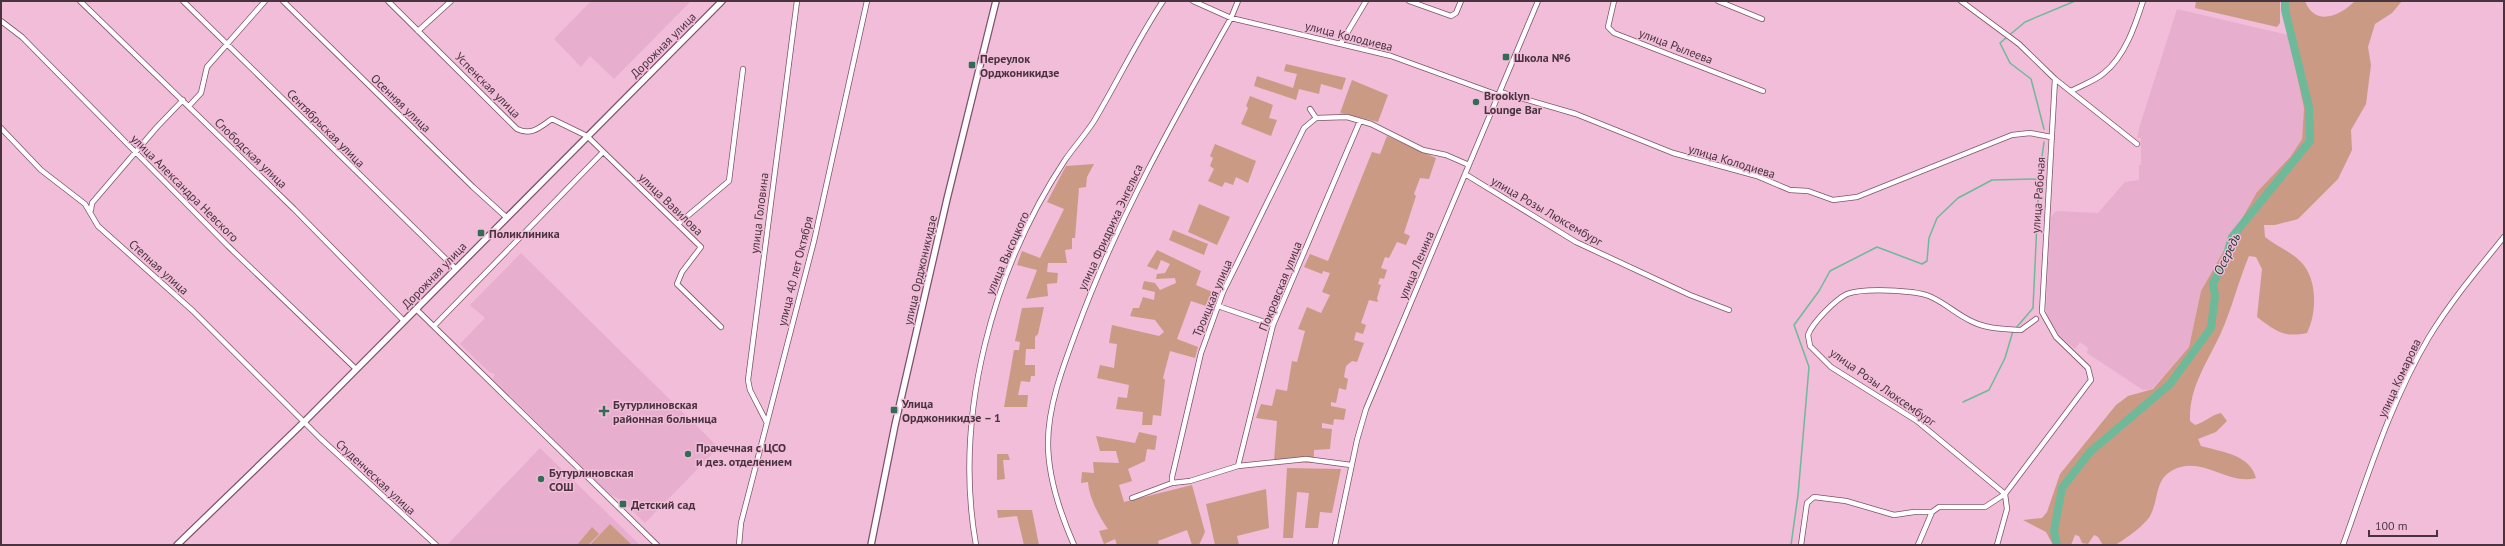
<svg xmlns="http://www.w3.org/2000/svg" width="2505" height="546" font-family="'PT Sans',sans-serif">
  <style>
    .built { fill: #e8aece }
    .green { fill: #cb9a84 }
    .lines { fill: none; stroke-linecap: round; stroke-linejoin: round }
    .stream { stroke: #6eb999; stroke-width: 1.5 }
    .river { stroke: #6eb999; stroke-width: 8 }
    .minor-casing { stroke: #7e526b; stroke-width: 6 }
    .major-casing { stroke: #7e526b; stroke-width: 8 }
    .minor { stroke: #fff; stroke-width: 4.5 }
    .major { stroke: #fff; stroke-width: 5.5 }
    .poi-dot { fill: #336c55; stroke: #f1bdd9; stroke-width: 1.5 }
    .labels { text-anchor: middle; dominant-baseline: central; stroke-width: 3; stroke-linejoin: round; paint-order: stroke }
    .street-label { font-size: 12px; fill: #48333e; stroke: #f1bdd9 }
    .poi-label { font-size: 12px; font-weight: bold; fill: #48333e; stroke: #f1bdd9; text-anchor: start }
    .water-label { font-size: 13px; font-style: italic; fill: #183b2d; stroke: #f1bdd9 }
  </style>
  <rect width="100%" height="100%" fill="#f1bdd9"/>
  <path class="built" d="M591,1H691L614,79L590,56L581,67L554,39Z
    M2177,9L2288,35L2304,108L2302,139L2291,156L2257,192L2201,291L2189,347L2152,389L2143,390L2087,353L2088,348L2080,342L2075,349L2060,336L2049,320L2046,310L2050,218L2056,211L2098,213L2125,182L2139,180V165H2141V138H2137L2140,125Z
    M521,253L715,444L716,450L645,523L623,501L611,495L583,469L493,379L495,374L489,372L460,344L485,318L470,305Z
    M540,448L640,545H447Z"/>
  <path class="green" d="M2196,1H2280V23L2277,27L2195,8Z
    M2288,1H2305C2315,27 2340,16 2355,1H2402L2392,13L2375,24L2368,47L2371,65L2366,104L2351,130L2352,150L2338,179L2298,219L2275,225H2264L2265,237C2276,246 2290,251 2300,261C2318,278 2317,313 2307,333C2283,338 2276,331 2257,317L2262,269L2256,257L2249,256C2238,282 2232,309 2220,335C2207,363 2189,387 2190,421L2195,425C2205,422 2211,415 2221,413L2227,421L2216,432L2198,439L2201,446C2221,452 2250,454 2256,478C2228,486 2202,455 2173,470C2155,479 2159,498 2151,514C2147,524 2124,540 2115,545C2112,546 2106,545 2103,545L2098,537L2094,535L2088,544L2082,543L2079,536L2075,535L2071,545H2053L2046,532L2023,520L2042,518L2047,512L2060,474L2116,405L2128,396L2153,389L2189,347L2201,291L2257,192L2291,156L2302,139L2304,108L2288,35Z
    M1286,64L1346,78L1342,90L1321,84L1319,94L1299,89L1296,100L1254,86L1257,76L1293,88L1297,74L1284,71Z
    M1352,80L1388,95L1378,122L1340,113Z
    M1250,96L1273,105L1269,118L1277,120L1271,136L1241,124L1248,108L1246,106Z
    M1387,136L1436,158L1429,179L1420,178L1414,194L1416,196L1404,233L1410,236L1406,245L1397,242L1389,258L1385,257L1381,268L1387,270L1384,279L1380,278L1378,284L1381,285L1377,298L1378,302L1369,300L1361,323L1366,325L1363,334L1356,332L1354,340L1364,343L1357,362L1352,361L1346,366L1344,377L1348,379L1346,390L1339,388L1336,403L1331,402V406L1346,409L1344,420L1334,419L1333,425L1322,423V428L1332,429L1330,449L1314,450V463L1274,461L1277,421L1256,418L1261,404L1272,406L1276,389L1287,391L1292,361L1297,362L1305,331L1298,329L1307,307L1321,313L1330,295L1322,292L1330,273L1323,271L1322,274L1304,267L1310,254L1328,261L1372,152L1380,154Z
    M1215,144L1256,161L1248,183L1236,177L1233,185L1225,182L1222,187L1208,181L1214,169L1210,166L1213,158L1210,156Z
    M1094,164L1087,177L1086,187L1079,188L1075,238H1072V249L1065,250L1067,263H1048L1047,272L1058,273L1057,283L1047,284L1048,296L1026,299L1037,270L1017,265L1022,251L1040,258L1064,209L1047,202L1066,166Z
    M1199,204L1230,217L1217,245L1188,232Z
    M1173,230L1208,244L1204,255L1169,240Z
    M1157,250L1201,271L1196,285L1217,294L1212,308L1191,301L1177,339L1198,347L1195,358L1170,351L1163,378L1165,380L1161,416L1153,415L1152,425H1142L1143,412L1116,409L1118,397L1127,398L1129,385L1097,378L1100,365L1114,368L1117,344L1109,343L1112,325L1159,336L1164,332L1155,320L1130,316L1133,308H1139L1143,297L1154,300L1155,292L1142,289L1144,281L1155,283L1160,290L1176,283L1175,278L1156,279L1157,274L1165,273L1170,264L1161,260L1157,270L1147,266Z
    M1044,307L1038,334L1035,337V349H1026L1025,365H1035V376H1031L1030,382L1021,381L1018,395H1028L1027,407H1004L1014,350H1019L1020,342L1015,341L1022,308Z
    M1139,432L1157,436L1155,450L1147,449L1145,461L1128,469L1132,481L1119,485L1124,502L1192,485L1205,532L1199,545H1192L1187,530L1158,541L1159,545H1117L1115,539L1104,544L1099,531L1108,529C1099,517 1089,497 1088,482L1081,483L1082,472L1094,473L1093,462L1119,463L1116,451H1100L1096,436L1135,443Z
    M997,454H1008L1010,460H1003L1005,479L997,480Z
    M1287,468L1341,469L1332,513L1320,512L1318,528H1305L1309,493L1297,492L1293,538H1283Z
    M1266,489L1269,528L1237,536L1239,545H1215L1206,504Z
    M997,510H1032L1039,545H1024L1017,516L998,518Z
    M610,524L631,544L590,545Z
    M592,527L599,534L588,545H577Z"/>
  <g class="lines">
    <path class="stream" d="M2044,129L2031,79L2010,63L2000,43L2025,22L2075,1
      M2016,328L2033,308L2039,179L2044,142
      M1963,402L1989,390L2005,358L2013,331
      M1791,545L1798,495L1809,367L1794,325L1819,291L1830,271L1877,247L1922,264L1927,261L1929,238L1937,218L1958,198L1992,180L2039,179"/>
    <path class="river" d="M2057,545L2054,531L2062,488L2090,452L2170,384L2211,328L2215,296L2213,283L2225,261L2232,237L2310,141L2309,107L2285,10V1"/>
    <g class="minor-casing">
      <path id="minor" d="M80,1L294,209L404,321
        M183,1L456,269
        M283,1L473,187L506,217
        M388,1L517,129C532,136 540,127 552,119L587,136L701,247L682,272L677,284L721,327
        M1193,1L1231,18L1391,56L1498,95
        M1409,1L1451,16L1456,13L1461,1
        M1614,1L1608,27L1614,33L1763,91
        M1718,1L1762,19
        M1,21L22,37L228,246L356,369
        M418,31L451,1
        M1341,43L1366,1
        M2055,79L2137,144
        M2071,91C2082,85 2095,81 2104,73C2125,56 2135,26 2143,1
        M1500,92L1576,114L1673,153L1757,176L1790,190L1808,191L1833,200L1857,197L2012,135L2030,133L2051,137
        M189,106L201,93L207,67L265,1
        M1310,109L1316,118
        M1,128L41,170L85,204L98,226L193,311L320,438L436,545
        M1465,174L1576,242L1690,295L1729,310
        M91,210L92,203L157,127L183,100
        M678,224L729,181L743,69
        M1218,306L1273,325
        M416,309L657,545
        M434,326L603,152
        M767,423L750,390L748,380L797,1
        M1351,465L1306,459L1238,466L1190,481L1172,483V477L1201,353L1223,292L1304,128L1316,118L1347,117L1371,124L1423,150L1446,155L1469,165
        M1238,466L1273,325L1360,121
        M2005,494L1917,421L1831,367L1810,346L1808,335C1812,323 1836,299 1847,294C1863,288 1913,290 1929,296C1944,302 1956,314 1971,321C1986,329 2005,329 2021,330L2036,319
        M1132,498L1172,483
        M739,545L741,523L814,241L867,1
        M976,545C953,415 993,269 1065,160C1074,147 1085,135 1094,121C1118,81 1137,40 1163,1
        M1074,545C1060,513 1048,478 1048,443C1048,405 1064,364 1077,329C1117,220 1174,119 1231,18L1238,1
        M1335,545L1357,440L1366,409L1538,1
        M1801,545L1807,503L1814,497L1846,501L1894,515L1914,512H1932
        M1918,545L1932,512L1939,507H1985L2005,494L2091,380L2088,368L2056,337L2042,312L2055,79L2019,44L1961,1
        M1997,545L2007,509L2005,494
        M2343,545C2368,475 2391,401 2429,337C2451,301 2478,269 2504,237"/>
    </g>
    <g class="major-casing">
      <path id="major" d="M177,545L305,421L722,1
        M871,545L895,425L947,199L996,1"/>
    </g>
    <use href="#minor" class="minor"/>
    <use href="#major" class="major"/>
  </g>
  <g class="poi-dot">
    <rect x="1502" y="53" width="8" height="8" rx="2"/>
    <rect x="968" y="61" width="8" height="8" rx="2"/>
    <circle cx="1476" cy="102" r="4"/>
    <rect x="477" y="229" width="8" height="8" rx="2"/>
    <rect x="890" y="406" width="8" height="8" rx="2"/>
    <path d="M602 405h4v4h4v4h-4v4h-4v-4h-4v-4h4z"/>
    <circle cx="688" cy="454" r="4"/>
    <circle cx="541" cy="479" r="4"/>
    <rect x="619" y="500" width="8" height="8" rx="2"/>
  </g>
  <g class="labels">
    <g class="street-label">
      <text transform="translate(1349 36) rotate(14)">улица Колодиева</text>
      <text transform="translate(663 45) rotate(-45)">Дорожная улица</text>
      <text transform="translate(1676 46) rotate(21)">улица Рылеева</text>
      <text transform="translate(488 85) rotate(45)">Успенская улица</text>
      <text transform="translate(401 103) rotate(44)">Осенняя улица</text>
      <text transform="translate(326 128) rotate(45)">Сентябрьская улица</text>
      <text transform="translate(251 153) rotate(44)">Слободская улица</text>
      <text transform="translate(1732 161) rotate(17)">улица Колодиева</text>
      <text transform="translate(185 188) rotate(45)">улица Александра Невского</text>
      <text transform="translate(2038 195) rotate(-86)">улица Рабочая</text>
      <text transform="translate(671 204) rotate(44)">улица Вавилова</text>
      <text transform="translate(1547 211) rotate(30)">улица Розы Люксембург</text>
      <text transform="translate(759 213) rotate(-83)">улица Головина</text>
      <text transform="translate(1110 227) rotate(-65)">улица Фридриха Энгельса</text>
      <text transform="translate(1007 253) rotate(-66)">улица Высоцкого</text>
      <text transform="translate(1416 265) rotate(-67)">улица Ленина</text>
      <text transform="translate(159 267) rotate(42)">Степная улица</text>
      <text transform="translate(920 270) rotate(-77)">улица Орджоникидзе</text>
      <text transform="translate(795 271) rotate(-76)">улица 40 лет Октября</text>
      <text transform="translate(434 275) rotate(-46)">Дорожная улица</text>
      <text transform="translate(1280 286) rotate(-68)">Покровская улица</text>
      <text transform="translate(1212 298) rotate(-67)">Троицкая улица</text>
      <text transform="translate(2399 378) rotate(-65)">улица Комарова</text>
      <text transform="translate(1883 387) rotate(35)">улица Розы Люксембург</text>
      <text transform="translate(376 477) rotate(43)">Студенческая улица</text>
    </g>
    <g class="poi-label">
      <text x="1514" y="57">Школа №6</text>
      <text x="980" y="58">Переулок<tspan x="980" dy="14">Орджоникидзе</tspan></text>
      <text x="1484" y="95">Brooklyn<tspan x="1484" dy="14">Lounge Bar</tspan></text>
      <text x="489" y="233">Поликлиника</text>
      <text x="902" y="403">Улица<tspan x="902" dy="14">Орджоникидзе – 1</tspan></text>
      <text x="613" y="404">Бутурлиновская<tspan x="613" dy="14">районная больница</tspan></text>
      <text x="696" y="447">Прачечная с ЦСО<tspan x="696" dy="14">и дез. отделением</tspan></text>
      <text x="549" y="472">Бутурлиновская<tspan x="549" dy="14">СОШ</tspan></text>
      <text x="631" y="504">Детский сад</text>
    </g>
    <g class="water-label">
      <text transform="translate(2227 254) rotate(-64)">Осередь</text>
    </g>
  </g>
  <rect width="2505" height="546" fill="none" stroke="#48333e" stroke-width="4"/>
  <path d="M2369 530v6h68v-6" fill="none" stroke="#48333e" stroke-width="2"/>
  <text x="2375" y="530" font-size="12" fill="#48333e" stroke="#f1bdd9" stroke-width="3" paint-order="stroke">100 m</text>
</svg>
